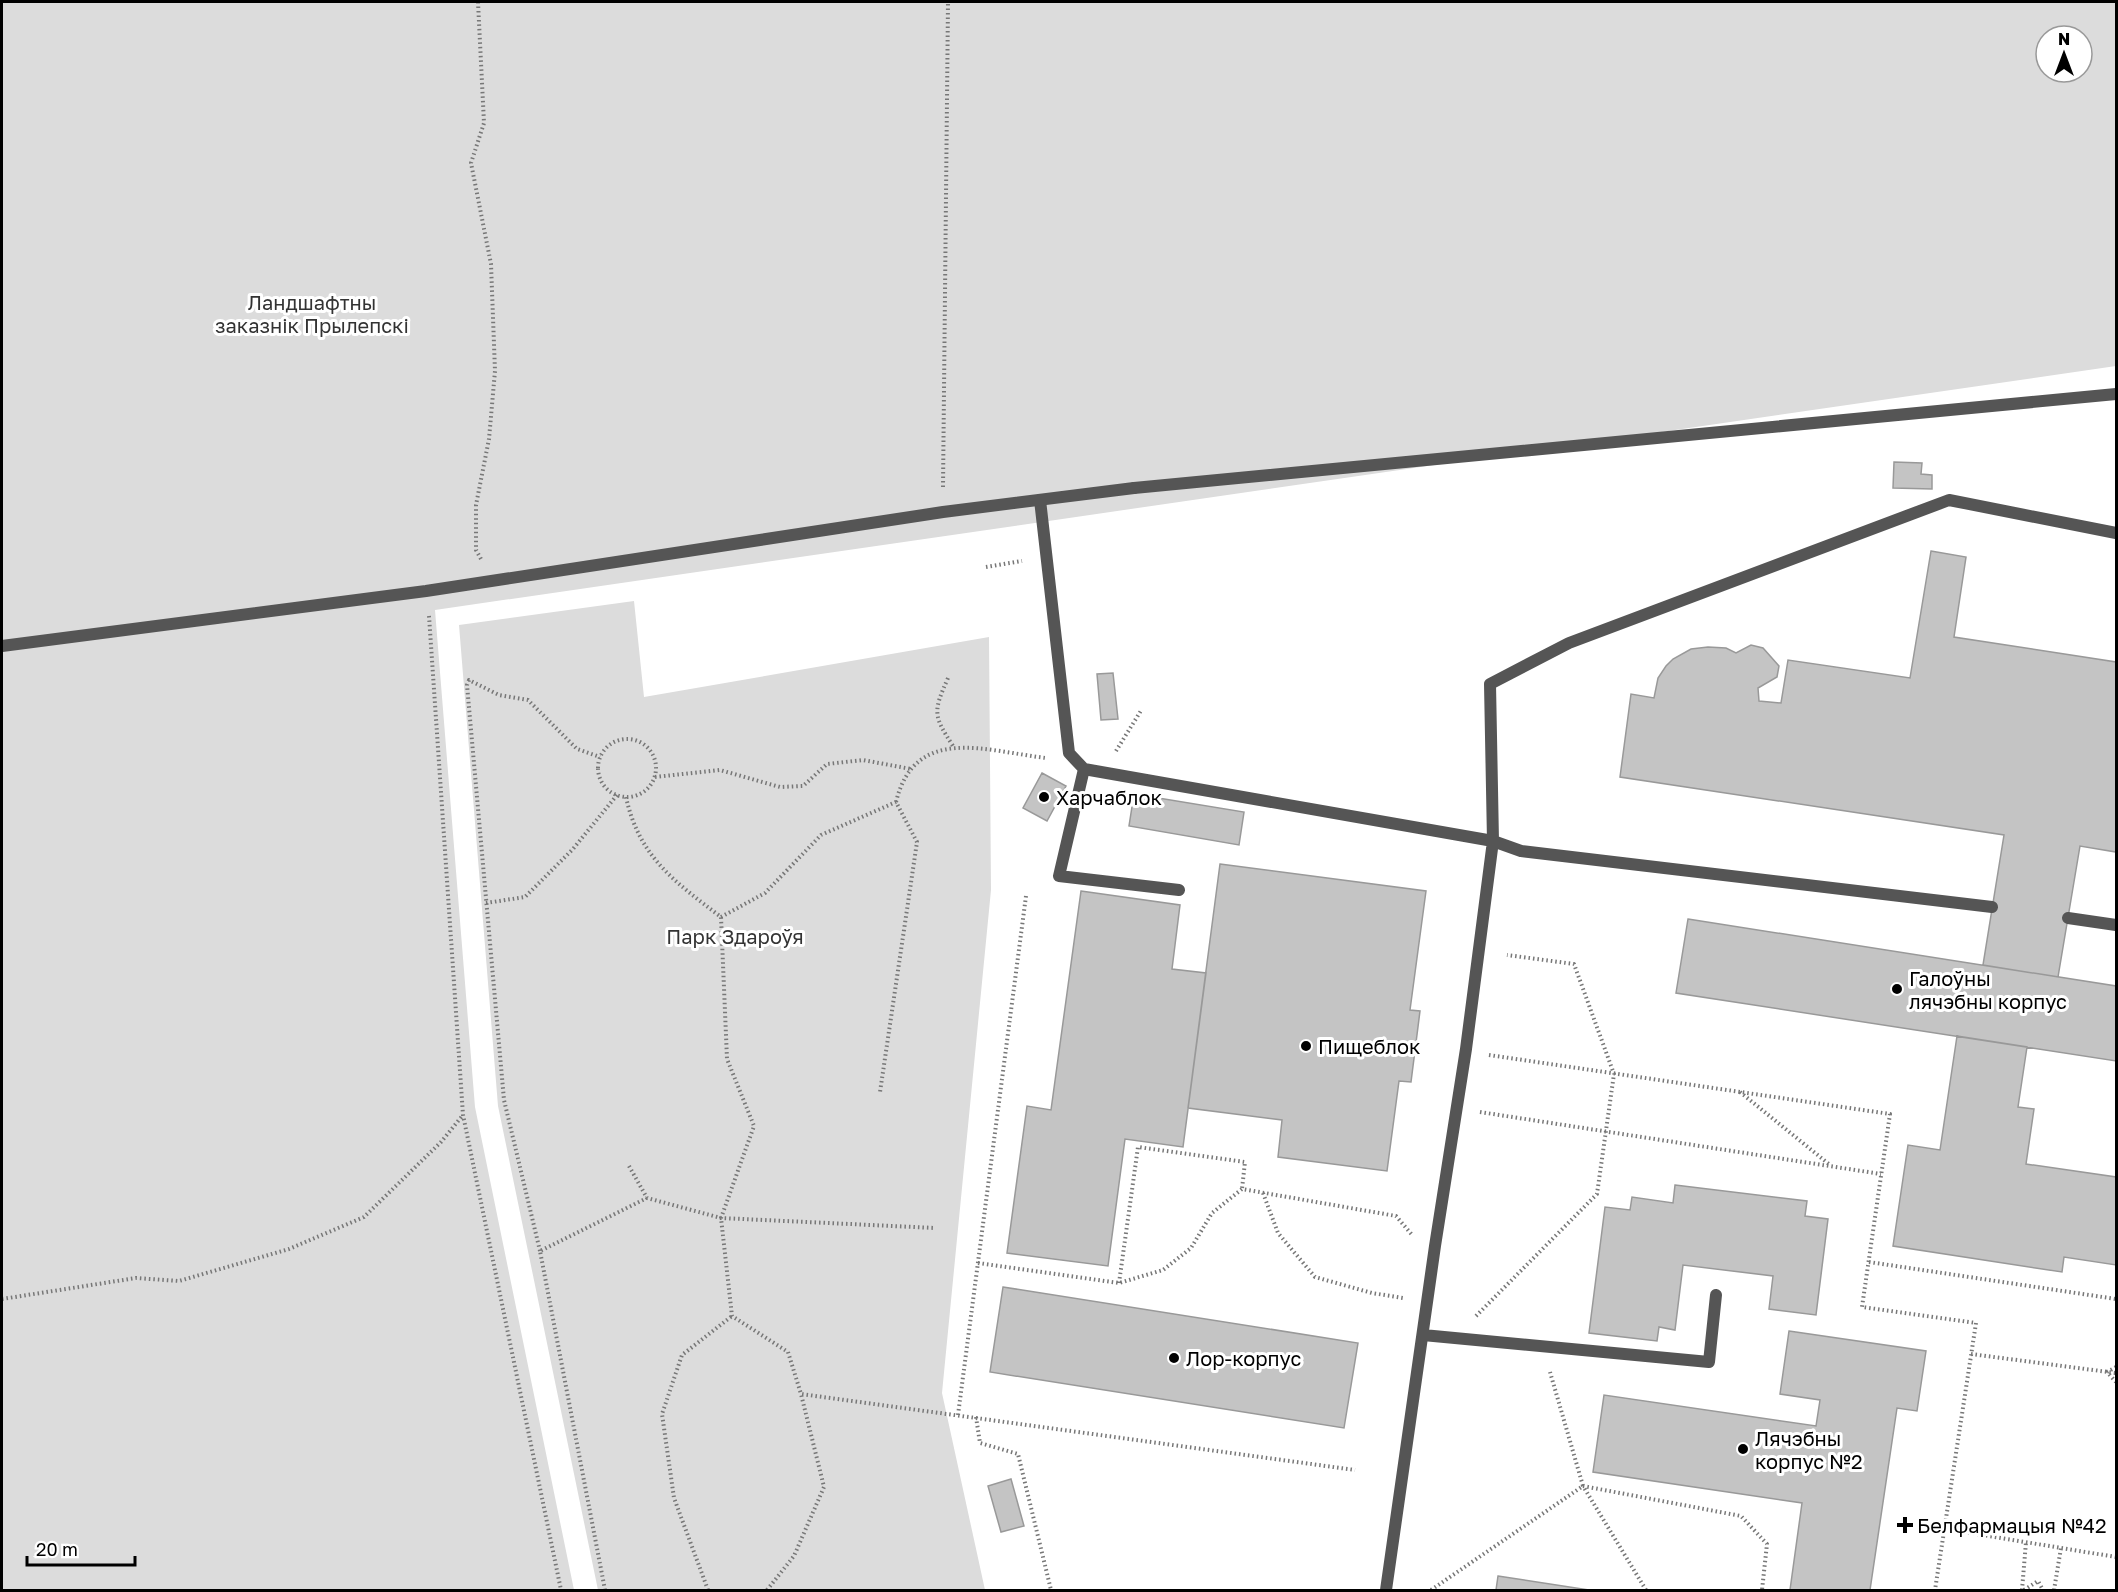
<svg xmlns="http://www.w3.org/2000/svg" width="2118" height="1592" font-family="'Golos Text',sans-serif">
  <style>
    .green { fill: #dcdcdc; fill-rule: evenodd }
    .building { fill: #c4c4c4; stroke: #999; stroke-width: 1.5 }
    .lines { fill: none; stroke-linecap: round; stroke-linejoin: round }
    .path { stroke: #777; stroke-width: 4; stroke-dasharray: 1.5 3; stroke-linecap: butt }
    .lane { stroke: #555; stroke-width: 12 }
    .street { stroke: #555; stroke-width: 12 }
    .poi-dot { fill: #000; stroke: #fff; stroke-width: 2 }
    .labels { text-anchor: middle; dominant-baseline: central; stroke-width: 6; stroke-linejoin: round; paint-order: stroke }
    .park-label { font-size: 20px; fill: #333; stroke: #fff }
    .poi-label { font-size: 20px; fill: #000; stroke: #fff; text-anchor: start }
  </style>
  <rect width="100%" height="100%" fill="#fff"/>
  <path class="green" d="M2,2H2116V366L435,610L475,1107L574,1590H2ZM2046,36H2082V72H2046Z
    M634,601L644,697L989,637L991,890L942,1393L985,1590H598L498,1106L459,625Z"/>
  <path class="building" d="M1894,462L1922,463L1921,474L1932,475V489L1893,488Z
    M1931,551L1966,557L1954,637L2116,662V852L2080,846L2058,977L1983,965L2004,835L1620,777L1631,694L1654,698L1658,678L1666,666L1673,659L1691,649L1708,647L1726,648L1736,653L1751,645L1763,648L1779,666L1777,677L1758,688L1759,701L1781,703L1788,660L1910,678Z
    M1113,673L1118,719L1101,720L1097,674Z
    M1042,773L1066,786L1047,821L1023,808Z
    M1134,794L1244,812L1239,845L1129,826Z
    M1220,864L1426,891L1410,1010L1420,1011L1411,1082L1399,1081L1387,1171L1278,1157L1282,1120L1188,1108Z
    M1081,891L1180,905L1172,969L1206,973L1183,1147L1125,1139L1108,1266L1007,1253L1027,1106L1051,1110Z
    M1688,919L2116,986V1061L1676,993Z
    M1957,1036L2027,1047L2018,1107L2034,1109L2026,1164L2116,1177V1265L2064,1257L2062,1272L1893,1246L1908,1145L1940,1150Z
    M1675,1185L1807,1201L1805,1216L1828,1219L1816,1315L1769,1309L1773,1276L1683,1265L1675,1330L1659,1327L1657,1341L1589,1333L1605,1207L1630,1210L1632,1197L1673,1203Z
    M1003,1287L1358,1343L1344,1428L990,1372Z
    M1789,1331L1926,1351L1917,1411L1897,1408L1870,1590H1790L1802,1503L1593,1472L1604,1395L1816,1426L1820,1400L1780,1394Z
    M1011,1479L1024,1526L1001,1532L988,1486Z
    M1498,1576L1589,1590H1496Z"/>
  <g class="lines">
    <path class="path" d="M478,2L484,123L471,163L491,264L495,371L489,439L476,505V550L481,559
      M943,487L948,2
      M986,567L1022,561
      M429,616L463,1115L561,1590
      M948,678C933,712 933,715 953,746
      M598 768a29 29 0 1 1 58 0a29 29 0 1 1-58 0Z
      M1116,751L1142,709
      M655,777L720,770L780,787L803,786L827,764L863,760L911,769
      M626,797C639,857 675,882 721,917L727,1059L754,1126L721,1218L732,1316L788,1352L801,1394L1355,1470
      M896,802C915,724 986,751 1046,758
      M486,903L525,897L573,849L617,795
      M721,917L765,893L821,835L896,802L917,842L880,1092
      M1489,1055L1890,1114L1862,1307L1976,1323L1935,1590
      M1740,1092L1830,1165
      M1480,1112L1881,1174
      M629,1166L647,1198L721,1218L935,1228
      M1263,1193L1278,1233L1315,1277L1372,1293L1403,1298
      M540,1251L504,1100L467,685L469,680L499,695L528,700L577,749L600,757
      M1869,1262L2116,1299
      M978,1263L1119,1283L1163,1270L1191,1248L1212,1213L1242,1189L1396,1216L1413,1236
      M1119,1283L1138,1147L1245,1162L1242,1189
      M2,1299L136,1278L179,1281L289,1249L364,1217L441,1142L463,1115
      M1476,1316L1597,1194L1614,1074L1574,964L1507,955
      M1971,1354L2116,1373
      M2116,1367L2107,1372L2116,1382
      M958,1415L1026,896
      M976,1417L980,1443L1018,1454L1051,1590
      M1946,1529L2116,1557
      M605,1590L540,1251L647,1198
      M708,1590L674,1498L662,1414L682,1355L732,1316
      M767,1590L794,1556L824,1487L801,1394
      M1431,1590L1583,1486L1550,1372
      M1646,1590L1583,1486L1741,1516L1767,1544L1762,1590
      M2022,1590L2026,1542
      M2024,1590L2038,1581L2043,1590
      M2054,1590L2061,1548"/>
    <path class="lane" d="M1134,488L2116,394
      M1040,500L1069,753L1084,769L1493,841L1521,851L1992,907
      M1084,769L1059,876L1179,890
      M2068,918L2116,925
      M1423,1335L1709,1362L1716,1295
      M1386,1590L1435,1246L1466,1049L1493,841L1490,684L1569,643L1949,500L2116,533"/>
    <path class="street" d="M2,646L426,591L943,512L1134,488"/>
  </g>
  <g class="poi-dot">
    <circle cx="1044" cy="797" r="6"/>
    <circle cx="1897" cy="989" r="6"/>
    <circle cx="1306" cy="1046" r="6"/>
    <circle cx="1174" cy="1358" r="6"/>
    <circle cx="1743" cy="1449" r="6"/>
    <path d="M1902 1516h6v6h6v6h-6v6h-6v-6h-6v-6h6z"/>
  </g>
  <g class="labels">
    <g class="park-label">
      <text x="312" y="302">Ландшафтны<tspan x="312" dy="23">заказнік Прылепскі</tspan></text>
      <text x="735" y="936">Парк Здароўя</text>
    </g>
    <g class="poi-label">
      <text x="1056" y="797">Харчаблок</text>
      <text x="1909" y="978">Галоўны<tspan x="1909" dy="23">лячэбны корпус</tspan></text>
      <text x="1318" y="1046">Пищеблок</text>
      <text x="1186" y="1358">Лор-корпус</text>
      <text x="1755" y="1438">Лячэбны<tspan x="1755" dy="23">корпус №2</tspan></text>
      <text x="1917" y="1525">Белфармацыя №42</text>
    </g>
  </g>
  <rect width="2118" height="1592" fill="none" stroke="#000000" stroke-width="6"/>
  <g transform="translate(2064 54)"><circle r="28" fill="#ffffff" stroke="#999999" stroke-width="1.5"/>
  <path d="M0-4.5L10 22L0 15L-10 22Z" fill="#000000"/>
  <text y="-9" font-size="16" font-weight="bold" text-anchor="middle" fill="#000000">N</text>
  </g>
  <path d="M27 1556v9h108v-9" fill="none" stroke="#000000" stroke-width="3"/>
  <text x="36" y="1556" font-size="18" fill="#000000" stroke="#ffffff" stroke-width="4.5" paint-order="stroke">20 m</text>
</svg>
